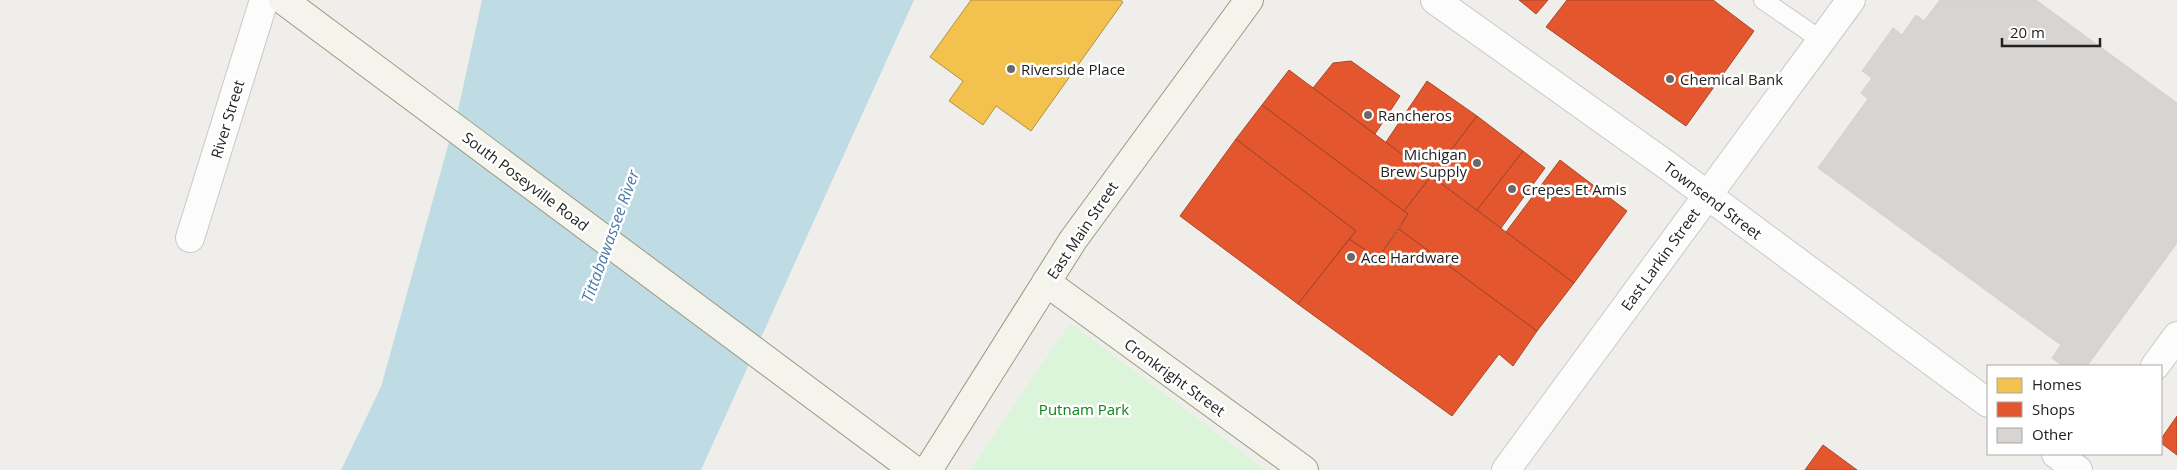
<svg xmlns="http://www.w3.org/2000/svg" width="2177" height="470" font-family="'Open Sans',sans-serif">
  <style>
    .park { fill: #daf5da }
    .water { fill: #bfdbe3 }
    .homes { fill: #f2c14e; stroke: #b49141 }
    .shops { fill: #e4572e; stroke: #aa472a }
    .building { fill: #d7d4d2; stroke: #d3d0cc }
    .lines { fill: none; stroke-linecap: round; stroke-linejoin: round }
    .lane-casing { stroke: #c9c8c7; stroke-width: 20 }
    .street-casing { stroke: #c9c8c7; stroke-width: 30 }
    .secondary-casing { stroke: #999a82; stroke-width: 30 }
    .lane { stroke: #fdfcfc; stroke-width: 18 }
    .street { stroke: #fdfcfc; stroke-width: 28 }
    .secondary { stroke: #f4f4ed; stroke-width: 28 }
    .poi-dot { fill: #6a6968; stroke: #fff; stroke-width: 2 }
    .labels { text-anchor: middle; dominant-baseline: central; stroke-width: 5; stroke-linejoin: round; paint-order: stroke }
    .poi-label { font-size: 15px; fill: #222; stroke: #fff; text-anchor: start }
    .street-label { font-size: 15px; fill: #222; stroke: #fff }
    .park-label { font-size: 15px; fill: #0c8416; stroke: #fff }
    .water-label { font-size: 16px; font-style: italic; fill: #4a7aab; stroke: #fff }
  </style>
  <rect width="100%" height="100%" fill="#f0eeeb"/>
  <path class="park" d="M1070,323L1266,470H970Z"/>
  <path class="water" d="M482,0H914L701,470H341L381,387L459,106Z"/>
  <path class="homes" d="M971,0H1120L1123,2L1031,131L996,106L983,125L949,101L963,81L930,57Z"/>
  <path class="shops" d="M1519,0H1548L1536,14Z
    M1567,0H1713L1754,31L1686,126L1546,27Z
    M1351,61L1400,96L1375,134L1313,88L1333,63Z
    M1289,70L1431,176L1404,211L1262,105Z
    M1427,81L1477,116L1431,176L1386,142Z
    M1262,105L1408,214L1378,258L1349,239L1356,231L1236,139Z
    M1477,116L1523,151L1477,210L1431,176Z
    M1236,139L1356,231L1298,304L1180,216Z
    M1523,151L1545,168L1501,228L1477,210Z
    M1560,160L1627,211L1574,283L1506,232Z
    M1431,176L1574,283L1537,331L1399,229L1408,214L1404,211Z
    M1399,229L1537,331L1513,366L1499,354L1452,416L1298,304L1349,239L1378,258Z
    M2177,416V455L2161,443V439Z
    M1823,445L1857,470H1805Z"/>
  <path class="building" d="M1940,0H2036L2177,103V243L2087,366H2063L2052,358L2061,345L1818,168L1868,99L1861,93L1872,78L1862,71L1893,28L1902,35L1916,15L1924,21Z"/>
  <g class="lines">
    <g class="lane-casing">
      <path id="lane" d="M1763,0L1821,40"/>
    </g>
    <g class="street-casing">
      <path id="street" d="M1435,0L1668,166L1988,403
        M190,238L264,0
        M2155,366L2177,336
        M2056,454L2078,470
        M1506,470L1851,0"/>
    </g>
    <g class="secondary-casing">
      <path id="secondary" d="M283,0L914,470
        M1046,282L1304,470
        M928,470L1073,240L1249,0"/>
    </g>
    <use href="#lane" class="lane"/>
    <use href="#street" class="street"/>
    <use href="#secondary" class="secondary"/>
  </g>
  <g class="poi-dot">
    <circle cx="1011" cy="69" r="5"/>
    <circle cx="1670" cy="79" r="5"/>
    <circle cx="1368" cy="115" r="5"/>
    <circle cx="1477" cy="163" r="5"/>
    <circle cx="1512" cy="189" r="5"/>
    <circle cx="1351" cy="257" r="5"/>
  </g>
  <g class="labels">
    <g class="poi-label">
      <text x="1021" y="69">Riverside Place</text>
      <text x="1680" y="79">Chemical Bank</text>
      <text x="1378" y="115">Rancheros</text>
      <text x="1467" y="154" text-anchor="end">Michigan<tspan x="1467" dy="17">Brew Supply</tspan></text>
      <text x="1522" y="189">Crepes Et Amis</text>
      <text x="1361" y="257">Ace Hardware</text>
    </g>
    <g class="street-label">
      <text transform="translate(227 119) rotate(-73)">River Street</text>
      <text transform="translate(526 181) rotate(37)">South Poseyville Road</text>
      <text transform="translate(1713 200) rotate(37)">Townsend Street</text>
      <text transform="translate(1082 230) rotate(-56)">East Main Street</text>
      <text transform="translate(1660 259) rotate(-54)">East Larkin Street</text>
      <text transform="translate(1175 377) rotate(36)">Cronkright Street</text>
    </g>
    <g class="park-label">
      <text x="1084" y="409">Putnam Park</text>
    </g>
    <g class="water-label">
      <text transform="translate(610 236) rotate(-70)">Tittabawassee River</text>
    </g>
  </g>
  <rect x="1987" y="365" width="175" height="90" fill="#ffffff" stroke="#a7a7a7"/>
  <rect x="1997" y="378" width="25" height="15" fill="#f2c14e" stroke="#a7a7a7"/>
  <text x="2032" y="390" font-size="15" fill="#222222">Homes</text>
  <rect x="1997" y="402" width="25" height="15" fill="#e4572e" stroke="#a7a7a7"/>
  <text x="2032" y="415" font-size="15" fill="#222222">Shops</text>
  <rect x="1997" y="428" width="25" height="15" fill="#d7d4d2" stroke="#a7a7a7"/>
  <text x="2032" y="440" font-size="15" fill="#222222">Other</text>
  <path d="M2002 38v8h98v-8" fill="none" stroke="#222222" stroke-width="2.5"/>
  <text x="2010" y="38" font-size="15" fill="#222222" stroke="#ffffff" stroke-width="4" paint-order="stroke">20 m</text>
</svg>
